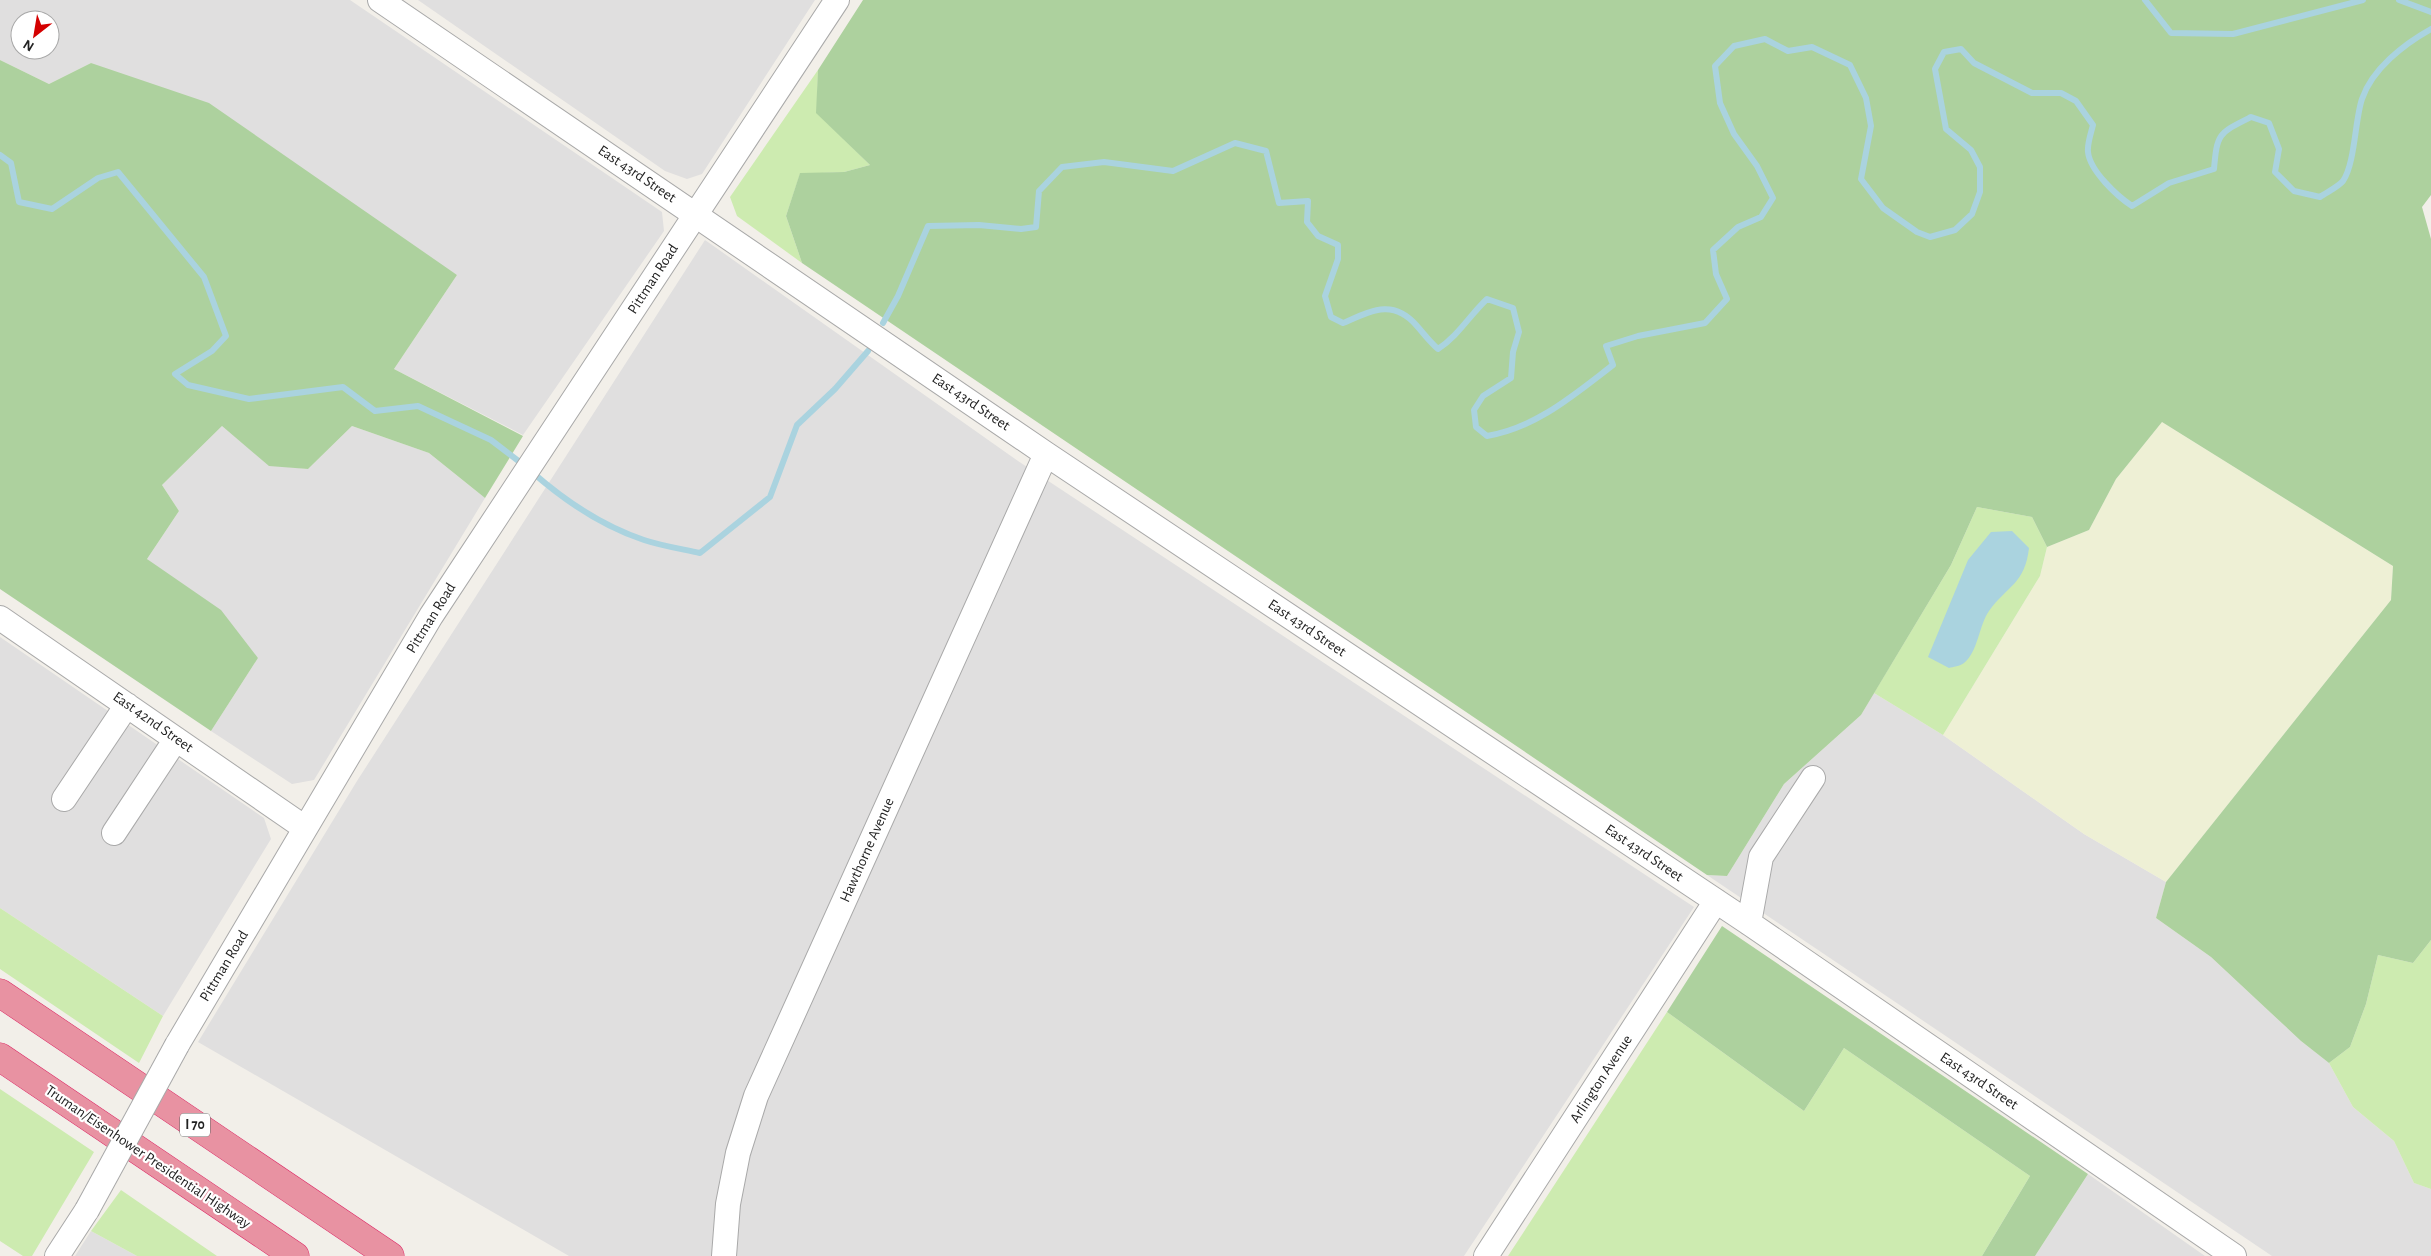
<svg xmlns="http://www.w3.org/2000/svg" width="2431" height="1256" font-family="'Alegreya Sans',sans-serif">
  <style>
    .residential { fill: #e0dfdf; fill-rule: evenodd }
    .farmland { fill: #eef0d5 }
    .grass { fill: #cdebb0 }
    .forest { fill: #add19e }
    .water { fill: #aad3df }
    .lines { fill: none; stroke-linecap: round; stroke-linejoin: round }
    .stream { stroke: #aad3df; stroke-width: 6 }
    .minor-casing { stroke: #a9a9a9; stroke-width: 26 }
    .highway-casing { stroke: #dc2a67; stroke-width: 29 }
    .minor { stroke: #fff; stroke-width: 24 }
    .highway { stroke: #e892a2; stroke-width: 28 }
    .minor-bridge-casing { stroke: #a9a9a9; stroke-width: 26; stroke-linecap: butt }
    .minor-bridge { stroke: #fff; stroke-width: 24 }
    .labels { text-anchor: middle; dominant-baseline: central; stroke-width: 4.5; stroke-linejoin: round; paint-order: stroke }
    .shield { fill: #fff; stroke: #646464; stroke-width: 1 }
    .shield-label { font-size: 14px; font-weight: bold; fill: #222 }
    .street-label { font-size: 15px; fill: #222; stroke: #fff }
  </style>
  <rect width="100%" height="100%" fill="#f2efe9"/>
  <path class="residential" d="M0,0H350L662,212L664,231L523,435L394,369L457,275L91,63L49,84L0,60ZM20,20H50V50H20Z
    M418,0H815L702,174L687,179L665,171Z
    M705,240L1018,461L1694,907L1464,1256H569L198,1042L357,781Z
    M222,426L269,465L308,469L352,426L429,453L485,498L314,780L292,784L211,731L258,658L147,559L179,511L162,485Z
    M0,637L264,818L271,839L163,1016L0,908Z
    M1874,693L1943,735L2084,834L2166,882L2156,918L2211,957L2301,1041L2329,1063L2353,1107L2394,1141L2414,1183L2431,1189V1256H2272L1707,875L1727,876L1784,784L1861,715Z
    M2088,1174L2205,1256H2035Z
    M91,1231L137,1256H75Z"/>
  <path class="farmland" d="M2162,422L2393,566L2391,600L2166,882L2084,834L1943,735L2040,576L2047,547L2089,530L2116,479Z"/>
  <path class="grass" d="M818,70L817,113L870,165L844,172L800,174L786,216L802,263L737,216L730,197Z
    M1977,507L2032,517L2047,547L2040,576L1943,735L1874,693L1951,565Z
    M0,908L163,1016L139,1063L0,969Z
    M2431,940V1189L2414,1183L2394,1141L2353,1107L2329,1063L2350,1047L2366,1004L2378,955L2413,963Z
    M1667,1012L1804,1111L1844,1048L2030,1176L1982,1256H1508Z
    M0,1089L94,1152L32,1256H23L0,1241Z
    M121,1190L217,1256H137L91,1231Z"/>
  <path class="forest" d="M863,0H2431V195L2422,207L2431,239V940L2413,963L2378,955L2366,1004L2350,1047L2329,1063L2301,1041L2211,957L2156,918L2166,882L2391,600L2393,566L2162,422L2116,479L2089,530L2047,547L2032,517L1977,507L1951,565L1861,715L1784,784L1727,876L1707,875L802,263L786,216L800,173L844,172L870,165L816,113L818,70Z
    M0,60L49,84L91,63L209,103L457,275L394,369L523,436L485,498L429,453L352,426L308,469L269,466L222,426L162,485L179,511L147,559L221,610L258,658L211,731L0,589Z
    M1722,926L2088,1174L2035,1256H1982L2030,1176L1844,1048L1804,1111L1667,1012Z"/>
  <path class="water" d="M2012,531L2029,548C2025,584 2007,586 1989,611C1979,625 1978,652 1964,663C1960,666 1953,667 1949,668L1928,657L1968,560L1991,532Z"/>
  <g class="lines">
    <path class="stream" d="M2145,0L2171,33L2233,34L2363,0
      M2399,0L2431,12
      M0,155L11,163L19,202L52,209L98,178L118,172L204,277L226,336L212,351L175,374L188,385L249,399L343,387L375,411L418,406L491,440L525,466
      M883,323L898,296L928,226L979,225L1021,229L1036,227L1039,191L1062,167L1104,162L1173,171L1235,143L1266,151L1279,203L1308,201L1307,222L1318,236L1338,245V259L1325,296L1331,317L1343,323C1371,311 1393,298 1417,326C1424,334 1430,342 1438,349C1458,336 1470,315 1487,299L1513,308L1519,332L1513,352L1511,378L1483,396L1474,410L1476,427L1487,436C1536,428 1575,394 1613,365L1606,346L1638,336L1705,323L1727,299L1716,274L1713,250L1738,227L1761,217L1773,198L1757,166L1734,134L1720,103L1715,66L1734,46L1765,39L1788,51L1812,47L1850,65L1866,98L1871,126L1861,179L1883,208L1917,232L1930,237L1955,230L1972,214L1980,192V167L1971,150L1946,129L1935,69L1944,52L1961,49L1974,63L2032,93H2061L2076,101L2093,125C2091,133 2087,144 2088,152C2090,171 2117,196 2132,206L2169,183L2214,169C2217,133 2219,133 2251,117L2269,123L2279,149L2275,172L2294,191L2320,197C2327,192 2338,187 2343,181C2355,164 2355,119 2362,99C2372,69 2404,44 2431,29
      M532,472C565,501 602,526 644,540C662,546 682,549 700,553L770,497L797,425L835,389L868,351"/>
    <g class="minor-casing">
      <path id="minor" d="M380,0L1046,454L1749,923L2234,1256
        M0,618L305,828
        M64,799L127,705
        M114,833L176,739
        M1749,923L1761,857L1813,778
        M177,1045L431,616L837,0
        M57,1256L87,1210
        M724,1256L728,1204L738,1153L756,1096L1046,454
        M1486,1256L1716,901"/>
    </g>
    <g class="highway-casing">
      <path id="highway" d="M0,993L390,1256
        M0,1057L295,1256"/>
    </g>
    <use href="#minor" class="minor"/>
    <use href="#highway" class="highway"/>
    <g class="minor-bridge-casing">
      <path id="minor-bridge" d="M87,1210L177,1045"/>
    </g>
    <use href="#minor-bridge" class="minor-bridge"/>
  </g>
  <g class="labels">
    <rect class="shield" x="180" y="1113.5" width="30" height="23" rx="4"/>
    <g class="shield-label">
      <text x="195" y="1125">I 70</text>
    </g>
    <g class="street-label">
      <text transform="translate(637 174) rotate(34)">East 43rd Street</text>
      <text transform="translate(653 279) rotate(-57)">Pittman Road</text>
      <text transform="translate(971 402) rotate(34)">East 43rd Street</text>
      <text transform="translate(431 618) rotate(-58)">Pittman Road</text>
      <text transform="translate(1307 628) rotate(34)">East 43rd Street</text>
      <text transform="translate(153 722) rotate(35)">East 42nd Street</text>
      <text transform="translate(867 850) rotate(-66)">Hawthorne Avenue</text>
      <text transform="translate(1644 853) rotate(34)">East 43rd Street</text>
      <text transform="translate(224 966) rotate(-59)">Pittman Road</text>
      <text transform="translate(1601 1079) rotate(-57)">Arlington Avenue</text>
      <text transform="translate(1979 1081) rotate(34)">East 43rd Street</text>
      <text transform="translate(148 1157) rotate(34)">Truman/Eisenhower Presidential Highway</text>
    </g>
  </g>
  <g transform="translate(35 35) rotate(211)"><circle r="24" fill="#ffffff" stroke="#a7a7a7"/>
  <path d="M0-4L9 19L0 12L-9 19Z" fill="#d40000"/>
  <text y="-8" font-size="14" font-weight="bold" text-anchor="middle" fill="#222222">N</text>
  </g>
</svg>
